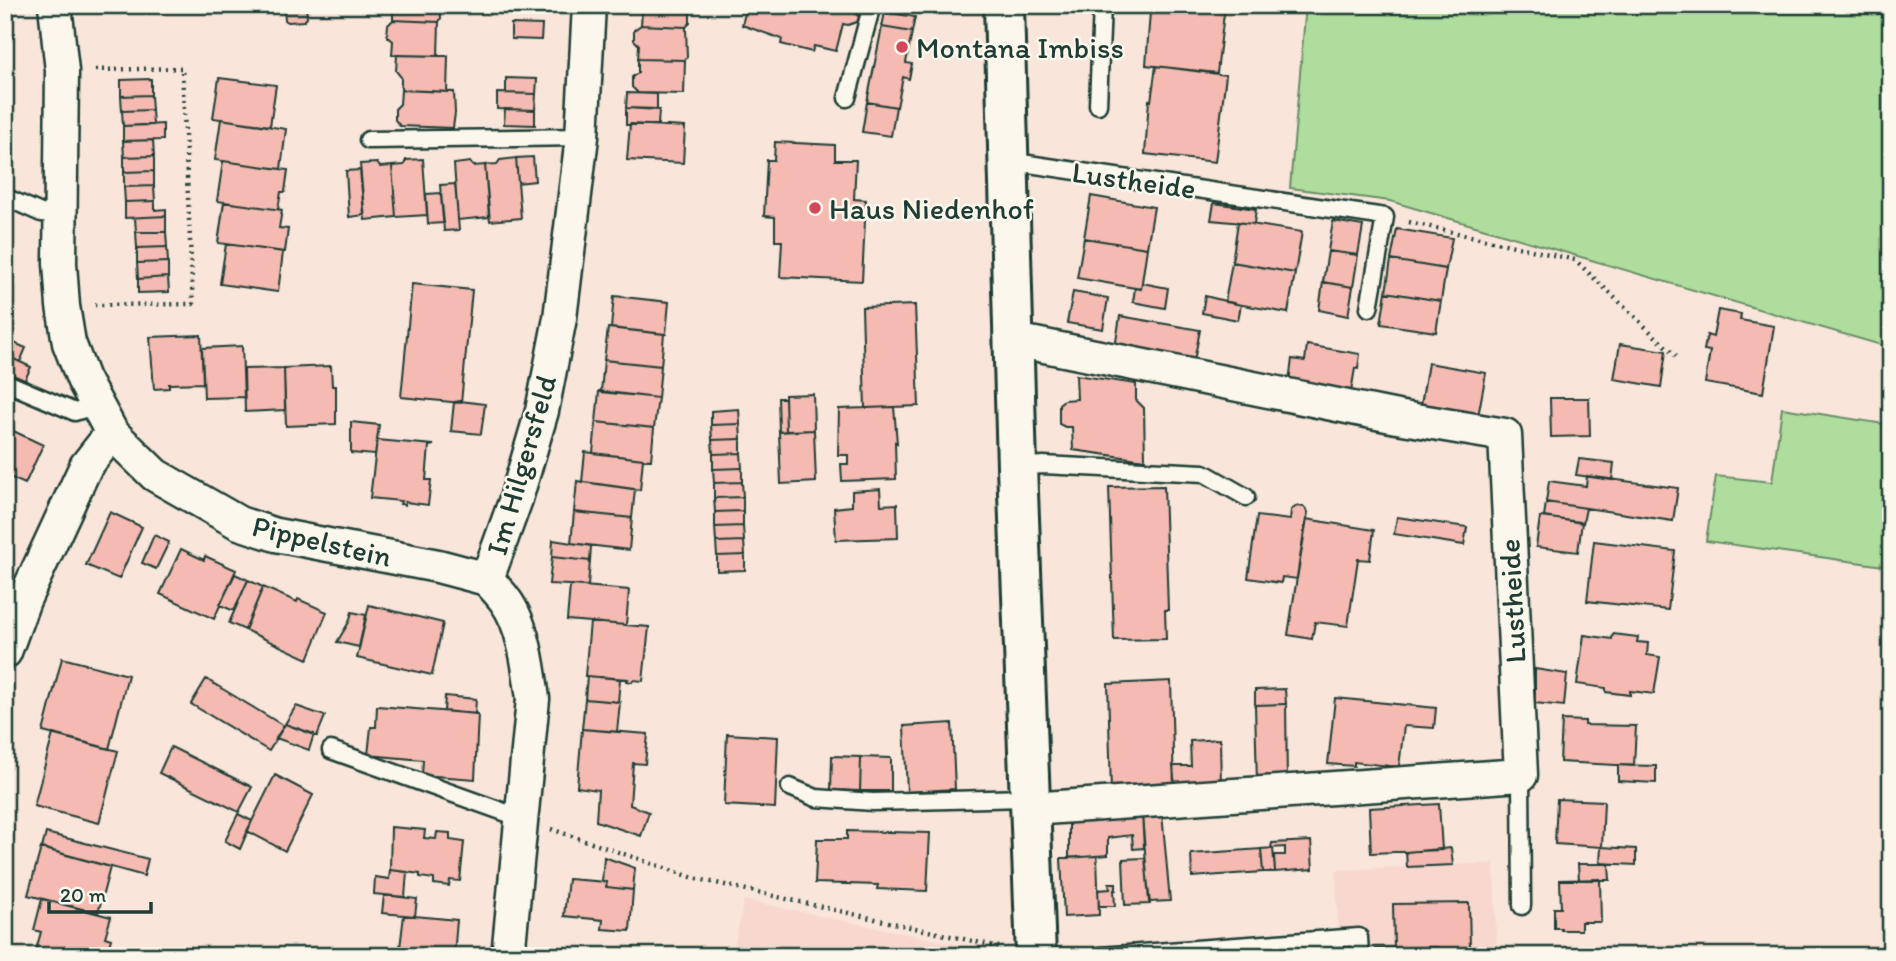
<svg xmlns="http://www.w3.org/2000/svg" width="1896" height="961" font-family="Itim,sans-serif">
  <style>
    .built { fill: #f8d8ce }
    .green { fill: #afdd9d; stroke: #678d68; stroke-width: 2 }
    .building { fill: #f5bab1; stroke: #1f3d34; stroke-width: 2 }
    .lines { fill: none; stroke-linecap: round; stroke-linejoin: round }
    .lane-casing { stroke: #1f3d34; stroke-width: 21 }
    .street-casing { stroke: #1f3d34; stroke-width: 37 }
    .secondary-casing { stroke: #1f3d34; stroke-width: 44 }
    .path { stroke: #1f3d34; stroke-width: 4.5; stroke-dasharray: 2 5; stroke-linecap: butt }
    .lane { stroke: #fbf7ec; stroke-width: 16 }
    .street { stroke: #fbf7ec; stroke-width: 32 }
    .secondary { stroke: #fbf7ec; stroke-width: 38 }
    .poi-dot { fill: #d1495b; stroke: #fbf7ec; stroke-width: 2.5 }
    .labels { text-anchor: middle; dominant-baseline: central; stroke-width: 5; stroke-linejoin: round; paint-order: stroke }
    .poi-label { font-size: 30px; fill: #1f3d34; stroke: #fbf7ec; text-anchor: start }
    .street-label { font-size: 30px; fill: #1f3d34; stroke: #fbf7ec }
  </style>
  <rect width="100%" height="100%" fill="#f9e5da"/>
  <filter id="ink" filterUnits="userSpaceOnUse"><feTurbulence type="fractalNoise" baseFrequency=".0143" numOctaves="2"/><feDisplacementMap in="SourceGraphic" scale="14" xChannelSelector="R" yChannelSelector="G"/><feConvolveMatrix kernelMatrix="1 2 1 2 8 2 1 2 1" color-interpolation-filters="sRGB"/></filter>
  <g filter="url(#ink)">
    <path class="built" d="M1494,863L1497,956H1339L1336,870Z
      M744,900L989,951L990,956H732Z"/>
    <path class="green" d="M1306,5H1891V348L1390,201L1290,188Z
      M1782,408L1891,425V567L1706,541L1716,476L1772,482Z"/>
    <path class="building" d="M393,5H440L441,18L439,22L393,20Z
      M637,5H690V23L686,27L641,25L642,11Z
      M747,5H854L852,10L859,17L857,22L848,25L843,24L836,51L814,46L812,52L781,44L782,39L742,25Z
      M1153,5H1225L1217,73L1146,65L1150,12H1152Z
      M306,6L307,18L304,21L288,22L285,20L284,7Z
      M885,12L915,17L912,32L882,27Z
      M393,20L439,22L438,56L392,55L393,41L387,36L388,25Z
      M511,24L542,25L541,40L511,39Z
      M641,25L686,27L687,57L685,60L638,59L639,45L634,40V30Z
      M882,27L912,32L906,63L912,64L909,79L903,77L897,107L867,102Z
      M397,55L448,56L447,92L401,90V77L396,71Z
      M638,59L685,60L684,94L638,93L632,87V77L638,73Z
      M1156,66L1226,75L1215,162L1145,154L1149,100L1151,101Z
      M219,78L276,85L270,126L213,118Z
      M506,78L537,79L536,94L506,93Z
      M151,79V95L121,96V80Z
      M401,90L454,92L455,113L453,128L400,126L395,120V109L400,104Z
      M497,93L536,94L535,110L497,109Z
      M627,93L657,94V109L626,108Z
      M151,95L152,110L122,111L121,96Z
      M867,102L896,107L891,136L862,132Z
      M626,108L659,110L658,125H626Z
      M505,109L535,110V125L504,124Z
      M152,110L153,125L123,126L122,111Z
      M221,119L286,129L281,169L215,160Z
      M163,124V140L123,141V126Z
      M630,124L685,127L683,163L627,160Z
      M153,140L154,156L124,157L123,141Z
      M775,142L835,145V160H856L854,199L866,200L862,281L780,277L782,241H775V217L764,216L767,160H774Z
      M154,156V171L124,172V157Z
      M533,157L535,181L518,183L516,158Z
      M516,158L521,218L490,221L485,165L497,164L500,160Z
      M423,159L427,215L396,217L392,166L404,165L406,160Z
      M223,161L288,170L285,192H281L278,209L282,210L217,201Z
      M470,162L473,166L485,165L489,217L458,220L454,164Z
      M377,163L380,167L392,166L396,217L365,220L360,164Z
      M360,170L364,215L349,217L346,171Z
      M154,171V186L124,187V172Z
      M455,184L459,230L444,231L440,185Z
      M154,186L155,201L125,202L124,187Z
      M441,193L444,223L428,224L426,194Z
      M1091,196L1154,207L1147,248L1084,238Z
      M155,201V210L166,209V216L125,218V202Z
      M224,202L282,210L279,228L288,229L285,252L218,243Z
      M1214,203L1256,209L1254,224L1211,220Z
      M166,216V232H136L135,218H125Z
      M1333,221L1363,226L1358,255L1328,251Z
      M1238,222L1302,232L1295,273L1232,262Z
      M1397,229L1452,238L1446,269L1391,260Z
      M136,232H166L167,247L137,248Z
      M1084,238L1147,248L1141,289L1077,278Z
      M226,244L283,252L278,292L220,284Z
      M167,247L168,262L137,263V248Z
      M1328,251L1358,255L1353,287L1323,282Z
      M1391,260L1446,269L1441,301L1386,292Z
      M168,262V277L138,279L137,263Z
      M1232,262L1295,273L1288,313L1225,302Z
      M168,277L169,292L138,293V279Z
      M1323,282L1353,287L1348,316L1319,310Z
      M1142,283L1168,288L1165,308L1133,302L1135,288L1141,289Z
      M412,284L472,290L461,403L401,397Z
      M1073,292L1108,298L1103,329L1067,323Z
      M1386,292L1441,301L1436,332L1381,324Z
      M614,296L669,302L666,334L611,328Z
      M1205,296L1241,305L1238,320L1202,313Z
      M915,305L919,406L865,408L862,307Z
      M1718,310L1741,314L1740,320L1774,326L1763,393L1705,383L1710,351L1704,350L1707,335L1713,337Z
      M1120,316L1200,330L1194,361L1115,348Z
      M608,328L664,334L661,366L604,360Z
      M201,335L203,383L169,384V388L154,389L150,337Z
      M5,339L26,348L20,362L5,355Z
      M1620,344L1666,351L1661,387L1614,379Z
      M1307,345L1360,354L1358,369L1355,368L1351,392L1289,382L1292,359L1305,361Z
      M242,346L244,397L204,398L202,348Z
      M5,355L31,367L24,382L5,373Z
      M604,360L661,366L658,398L601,392Z
      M1428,363L1486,373L1477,422L1420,411Z
      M331,366L332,386H336V424L286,426L284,368Z
      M284,368L285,410L245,412L244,369Z
      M1076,375L1136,384V400L1144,408L1145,460L1073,450L1072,427H1065L1059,424V404L1064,400L1077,399Z
      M599,391L658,398L654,428L596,422Z
      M813,394L814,430L786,431L785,395Z
      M778,398H785L786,431L779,432Z
      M1550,398H1589L1590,436L1551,437Z
      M460,401L485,404L481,434L451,431L454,402Z
      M894,407L897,443L895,442L896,479L842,481L841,464H848V455H838L839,409Z
      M739,409L740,424L711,425V411Z
      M351,422L379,425L375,455L351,453Z
      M596,422L654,428L651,460L593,453Z
      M740,424L741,439L712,440L711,425Z
      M5,427L43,445L25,484L5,475Z
      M814,430L816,482L781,484L779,432Z
      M741,439V453L713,454L712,440Z
      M377,440L434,445L429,446L426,480H431L428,505L405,502V505L400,504L401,501L370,498Z
      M585,452L643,459L640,490L582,482Z
      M741,453L742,468L713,469V454Z
      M1579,459L1614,463L1612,480L1576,475Z
      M742,468V482L714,483L713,469Z
      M1587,476L1678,488L1673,521L1546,502L1549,481L1586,486Z
      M577,481L635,489L632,518L574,512Z
      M742,482L743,497L714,498V483Z
      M1164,486L1168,610H1165L1166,639L1114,640L1109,487Z
      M880,489L881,505L897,504L898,538L836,540L834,508L852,506V491Z
      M743,497V511L715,512L714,498Z
      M1546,502L1586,508L1583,523L1544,517Z
      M1297,506L1304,507L1308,512L1297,579L1282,577L1281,583L1248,578L1257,516L1290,520L1291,510Z
      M743,511V526L715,527V512Z
      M110,512L142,527L119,579L86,565Z
      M574,512L632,518L629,550L571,543Z
      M1397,517L1467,527L1464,545L1394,534Z
      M1540,517L1582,522L1578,552L1536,547Z
      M1306,519L1374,530L1370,560L1358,559L1348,626L1315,622L1312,639L1288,635Z
      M743,526L744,541L716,542L715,527Z
      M154,535L169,542L156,569L142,563Z
      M553,540L591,546L590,561L552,557Z
      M744,541L745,555L717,556L716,542Z
      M1594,541L1675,551L1668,610L1587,601Z
      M181,549L204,560L205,556L236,570L214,619L160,594Z
      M745,555V570L717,571V556Z
      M552,557L590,561L588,586L549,584Z
      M235,574L248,580L234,611L220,605Z
      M248,580L263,587L245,630L229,623Z
      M572,585L629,590L626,625L567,620L570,586Z
      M263,587L297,602L298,599L327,612L308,659L245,630Z
      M369,605L443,623L432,675L357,658Z
      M352,612L366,615L359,647L337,642L349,622Z
      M590,622L649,627L643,681L633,680L632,682L627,681L628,679L585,676Z
      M1613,634L1638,637L1637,642L1648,643L1647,655L1660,657L1654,694L1630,691V695L1606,692V688L1577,684L1584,635L1612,639Z
      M62,658L128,675L109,749L43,732Z
      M1535,669L1567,674L1564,706L1535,703Z
      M587,676L620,679L618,702L585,699Z
      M206,679L284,726L269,751L191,704Z
      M1171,681L1174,789L1111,792L1108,684Z
      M1285,689L1286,704L1255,705V690Z
      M445,696L476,699L475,714L444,711Z
      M1335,698L1436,708L1434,728L1404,726L1399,767L1354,762V766L1328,764Z
      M585,699L620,702L617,732L582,729Z
      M1286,704L1287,782L1257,783L1255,705Z
      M296,706L325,716L317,736L285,724Z
      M377,706L478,714L475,779L422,775L423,760L368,755L371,727H376Z
      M1562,720L1585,721V725L1636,726L1634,766L1560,762Z
      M952,723L955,789L907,792L904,726Z
      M285,724L314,734L309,750L276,738Z
      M582,729L648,734L645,764L633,763L630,805L649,812L641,836L596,821L598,790L577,787Z
      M53,734L118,751L99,823L34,806Z
      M727,734L778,737L775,808L724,805Z
      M1220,739L1221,786L1175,788L1173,766H1191L1190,741Z
      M171,747L252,787L239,812L159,773Z
      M832,756L861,757L860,791L831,790Z
      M861,757L891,758V791H860Z
      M1618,765L1656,766V783L1618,781Z
      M275,775L313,795L285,851L247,831Z
      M1557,799L1604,801L1602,847L1555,844Z
      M1439,804L1442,850L1371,853L1369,808Z
      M1162,813L1170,901L1149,902L1142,814Z
      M238,814L252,821L240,849L225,841Z
      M1142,814L1144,848L1133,849L1132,835L1108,838V855L1069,858V820Z
      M391,827L425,830L424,838L436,839L437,832L450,833V840L464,842L460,881L450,880L449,886L434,884V879L420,877V874L390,870Z
      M847,831L930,833L927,891L877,889L878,885L815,883L817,839H847Z
      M46,833L148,859L144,876L42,848Z
      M1311,841L1313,869L1275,872L1274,855H1285V847L1271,848L1272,843Z
      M1601,847L1636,849V865L1600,863Z
      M41,848L110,867L98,913L28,895Z
      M1273,848L1275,872H1263L1261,849Z
      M1451,848L1453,865L1407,867L1406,852Z
      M1261,849L1263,872L1192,877L1191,854Z
      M1097,856L1099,915L1064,917L1061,858Z
      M604,857L635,868L633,890L606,887L607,882H602Z
      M1145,858L1150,904L1125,905L1123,859Z
      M1578,864H1609L1610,880H1579Z
      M390,870L407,872L405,897L374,894L375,877L389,879Z
      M568,879L607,882L606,887L633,890L630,931L602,929L603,920L564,916Z
      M1600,879L1601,922H1581V930H1561V928H1554V908H1561L1560,880Z
      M1109,883H1116V890H1114L1115,906H1099L1098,890L1110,889Z
      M384,895L417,899L415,916L382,913Z
      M42,899L111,917L105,937L111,939L109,946L103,945L100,956H60L36,950L41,932L34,930Z
      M1469,903L1470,948H1394L1393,904Z
      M404,915L457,920L454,956H399Z
      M1437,947V949L1470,948V956H1376V949Z"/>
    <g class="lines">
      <g class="lane-casing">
        <path id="lane" d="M847,98L872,5
          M1098,105L1102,5
          M368,140L582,137
          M1008,161L1385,217L1369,308
          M5,197L41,213L60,214
          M5,382L75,412L97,405
          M1018,467L1043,465L1204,473L1246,497
          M331,750L521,818
          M1521,775L1522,906
          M790,787L816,798L873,802L1029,798
          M1100,956L1359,937L1360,956"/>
      </g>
      <g class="street-casing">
        <path id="street" d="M55,5L62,71L60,263L63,306L69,343L83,379L112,433L155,475L239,523L276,535L438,566L487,579
          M1015,340L1397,417L1505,435L1521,775L1030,809
          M487,579L516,499L542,411L560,318L582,137L589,5
          M487,579C493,586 500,593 505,600C524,625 529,669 533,699L508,956
          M5,652L24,600L86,466L112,433"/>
      </g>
      <g class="secondary-casing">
        <path id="secondary" d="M1004,5L1017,467L1036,956"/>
      </g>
      <path class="path" d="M95,70L182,68L193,304L95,305
        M1409,222L1575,260L1677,357
        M551,829L694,878L999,947"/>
      <use href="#lane" class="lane"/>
      <use href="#street" class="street"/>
      <use href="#secondary" class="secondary"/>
    </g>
  </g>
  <g class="poi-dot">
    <circle cx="902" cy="47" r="7"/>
    <circle cx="815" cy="208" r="7"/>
  </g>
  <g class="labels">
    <g class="poi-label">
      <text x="916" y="47">Montana Imbiss</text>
      <text x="829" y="208">Haus Niedenhof</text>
    </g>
    <g class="street-label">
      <text transform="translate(1134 180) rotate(8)">Lustheide</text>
      <text transform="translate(521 465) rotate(-74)">Im Hilgersfeld</text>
      <text transform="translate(322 541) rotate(13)">Pippelstein</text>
      <text transform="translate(1512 601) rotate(-93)">Lustheide</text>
    </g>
  </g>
  <rect width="1896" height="961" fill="none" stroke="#fbf7ec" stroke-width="28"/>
  <rect x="14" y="14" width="1868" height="933" fill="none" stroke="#1f3d34" stroke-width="2.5" filter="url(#ink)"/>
  <path d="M49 902v10h102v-10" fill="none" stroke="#1f3d34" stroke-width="3.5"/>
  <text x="60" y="902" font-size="21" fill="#1f3d34" stroke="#fbf7ec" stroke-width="5" paint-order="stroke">20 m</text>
</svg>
